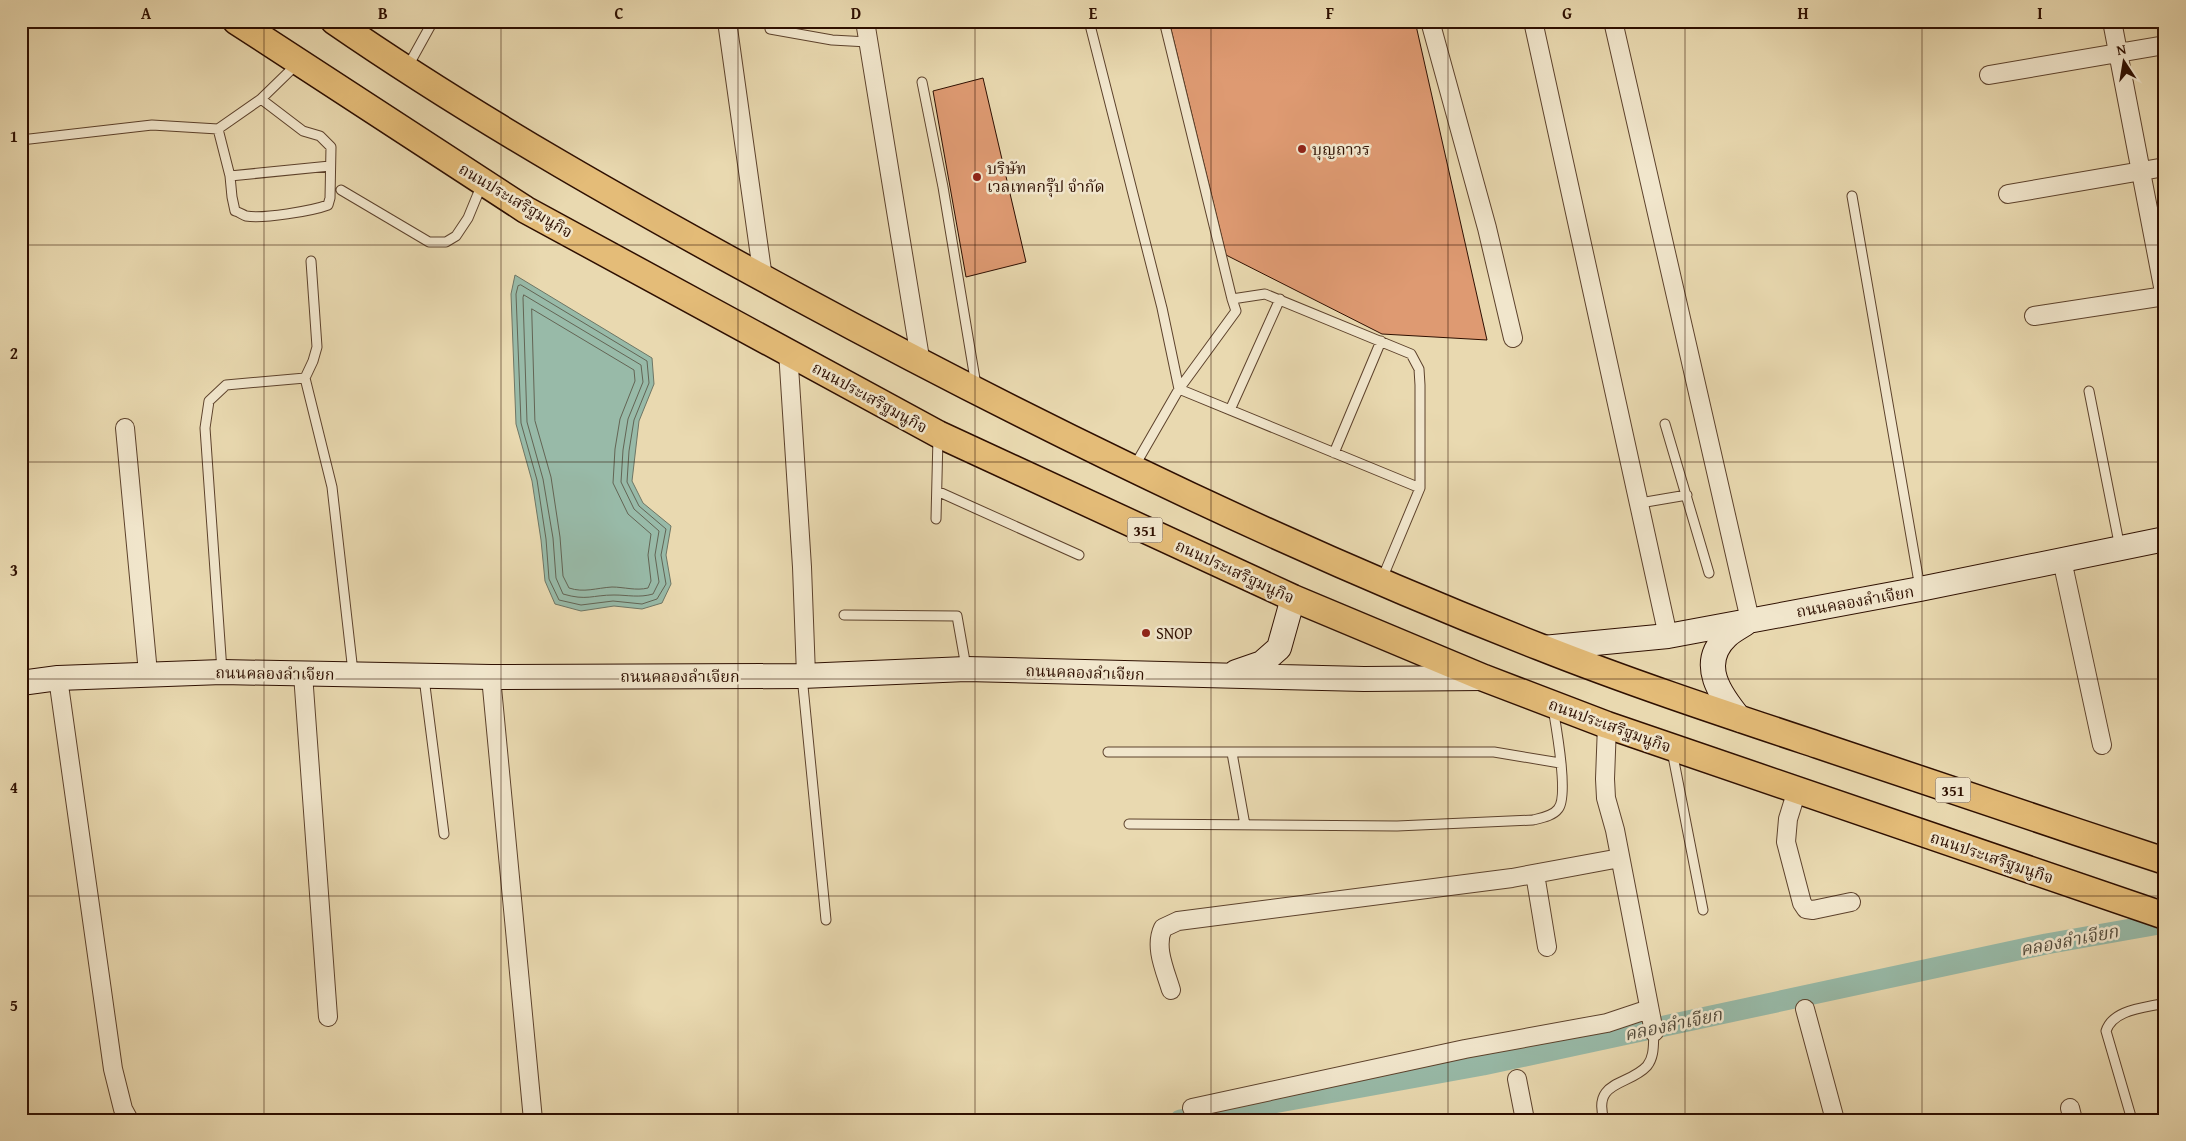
<svg xmlns="http://www.w3.org/2000/svg" width="2186" height="1141" font-family="'Gentium Book Plus','Noto Serif Thai',serif">
  <style>
    .water { fill: #98baa8; stroke: #6e7665 }
    .lines { fill: none; stroke-linecap: round; stroke-linejoin: round }
    .shore { stroke: #636454; stroke-width: 1 }
    .canal { stroke: #98baa8; stroke-width: 21 }
    .building { fill: #de9a72; stroke: #2e0f00 }
    .lane-casing { stroke: #5d422c; stroke-width: 11 }
    .street-casing { stroke: #5d422c; stroke-width: 20 }
    .secondary-casing { stroke: #2e0f00; stroke-width: 26 }
    .primary-casing { stroke: #2e0f00; stroke-width: 29 }
    .lane { stroke: #f1e6cc; stroke-width: 9 }
    .street { stroke: #f1e6cc; stroke-width: 18 }
    .secondary { stroke: #f1e6cc; stroke-width: 24 }
    .primary { stroke: #e4bc78; stroke-width: 26 }
    .grid { fill: none; stroke: #2e0f00; stroke-width: 1; stroke-opacity: 0.55 }
    .poi-dot { fill: #8f2418; stroke: #f1e6cc; stroke-width: 2 }
    .labels { text-anchor: middle; dominant-baseline: central; stroke-width: 5; stroke-linejoin: round; paint-order: stroke }
    .shield { fill: #f1e6cc; stroke: #68503d; stroke-width: 1 }
    .shield-label { font-size: 15px; font-weight: bold; fill: #2e0f00 }
    .poi-label { font-size: 16px; fill: #2e0f00; stroke: #f1e6cc; text-anchor: start }
    .street-label { font-size: 16px; fill: #2e0f00; stroke: #f1e6cc }
    .water-label { font-size: 18px; font-style: italic; fill: #534b3b; stroke: #f1e6cc }
    .neatline { fill: none; stroke: #2e0f00; stroke-width: 2 }
    .grid-label { font-size: 16px; text-anchor: middle; font-weight: bold; fill: #2e0f00 }
  </style>
  <rect width="100%" height="100%" fill="#e9d9b0"/>
  <filter id="stains"><feTurbulence type="fractalNoise" baseFrequency=".004" numOctaves="4"/><feColorMatrix values="0 0 0 0 .2 0 0 0 0 .09 0 0 0 0 .02 0 0 0 .5 -.17"/></filter>
  <radialGradient id="worn" r=".72"><stop offset=".6" stop-color="#630" stop-opacity="0"/><stop offset="1" stop-color="#630" stop-opacity=".3"/></radialGradient>
  <path class="water" d="M515,275L652,358L654,384L639,421L632,481L643,503L671,526L666,555L671,584L662,603L642,609L614,606L581,611L555,604L545,581L541,540L532,481L516,424L511,294Z"/>
  <g class="lines">
    <path class="shore" d="M521,285L647,361L649,383L634,420L629,451L627,482L639,506L666,529L661,555L666,584L657,599L642,604L613,601L581,605L559,600L549,579L546,539L537,480L521,423L516,294L518,286Z
      M524,295L641,365L643,382L628,419L623,450L621,482L634,509L659,531L655,555L659,582L653,594C639,598 628,595 614,595C592,595 587,601 563,594L556,578L553,538L543,479L527,422L523,298Z
      M532,309L634,370L635,381L620,419L615,449L613,483L628,514L651,534L648,555L651,581L648,588C636,591 624,587 612,587C596,588 584,593 569,588L563,576L560,537L551,477L535,421Z"/>
    <path class="canal" d="M1180,1120L1483,1065L2046,944L2165,923"/>
  </g>
  <path class="building" d="M1169,21H1415L1487,340L1382,334L1226,255Z
    M983,78L1026,262L966,277L933,91Z"/>
  <g class="lines">
    <g class="lane-casing">
      <path id="lane" d="M1089,21L1162,308L1179,389L1420,488
        M1164,21L1232,299
        M770,29L832,40L868,42
        M407,68L433,21
        M922,82L943,187L976,385
        M218,129L230,176L232,197L235,211C239,212 243,215 246,216C263,219 312,211 328,205L330,198L331,147L320,136L303,131L261,99
        M21,140L152,125L218,129L261,99L298,63
        M230,176L330,166
        M341,190L429,242H446L456,236L468,218L482,184
        M1852,196L1920,588
        M311,261L317,347L313,361L305,378L332,487L353,672
        M2089,391L2120,548
        M1230,410L1280,299
        M1665,424L1709,573
        M1334,453L1381,341
        M1134,467L1179,389L1236,311L1232,299L1265,294L1411,354L1419,369L1420,385V488L1382,579
        M937,491L1079,555
        M1640,503L1687,495
        M936,519L938,437
        M844,615L957,616L966,667
        M222,671L205,428L209,401L226,385L305,378
        M802,676L826,920
        M424,678L444,834
        M1672,751L1703,910
        M1108,752H1494L1560,763
        M1232,753L1245,825
        M1129,824L1397,826L1533,820C1541,818 1553,816 1558,809C1569,797 1556,726 1553,708
        M1604,1120C1592,1080 1629,1086 1647,1066C1655,1056 1653,1043 1654,1032
        M2132,1120L2106,1031C2113,1009 2145,1008 2165,1003"/>
    </g>
    <g class="street-casing">
      <path id="street" d="M727,21L763,278
        M865,21L921,364
        M1430,21L1487,228L1513,338
        M1533,21L1668,636
        M1613,21L1750,620
        M2112,21L2165,297
        M1989,75L2165,45
        M2008,194L2165,167
        M2034,316L2165,296
        M788,351L802,567L806,675
        M125,428L148,673
        M2062,560L2102,745
        M303,674L328,1017
        M491,677L533,1120
        M58,678L113,1069L123,1109L129,1120
        M1607,725L1605,779L1606,798L1615,830L1654,1032
        M1797,790L1788,819L1786,842L1802,903L1806,909L1813,910L1851,902
        M1535,874L1547,947
        M1171,990C1165,970 1154,947 1163,928L1178,921L1512,878L1620,858
        M1805,1009L1835,1120
        M1517,1079L1525,1120
        M1192,1108L1465,1049L1607,1023L1649,1009
        M2070,1108L2073,1120"/>
    </g>
    <g class="secondary-casing">
      <path id="secondary" d="M1543,648L1668,636L1920,589L2165,539
        M1236,672L1262,663L1279,648L1293,598
        M21,683L58,678L222,672L491,677L802,676L966,669L1364,679L1484,678
        M1741,720C1721,696 1697,664 1727,636C1732,631 1740,627 1746,623"/>
    </g>
    <g class="primary-casing">
      <path id="primary" d="M236,21L526,210L938,434L1293,598L1484,678L1607,725L2165,916
        M334,21C482,123 638,210 796,296C1038,427 1284,547 1540,647C1631,683 1725,714 1818,745C1933,784 2049,823 2165,861"/>
    </g>
    <use href="#lane" class="lane"/>
    <use href="#street" class="street"/>
    <use href="#secondary" class="secondary"/>
    <use href="#primary" class="primary"/>
  </g>
  <path class="grid" d="M264,21V1120M501,21V1120M738,21V1120M975,21V1120M1211,21V1120M1448,21V1120M1685,21V1120M1922,21V1120M21,245H2165M21,462H2165M21,679H2165M21,896H2165"/>
  <g class="poi-dot">
    <circle cx="1302" cy="149" r="5"/>
    <circle cx="977" cy="177" r="5"/>
    <circle cx="1146" cy="633" r="5"/>
  </g>
  <g class="labels">
    <g class="shield">
      <rect x="1127.5" y="517.5" width="35" height="25" rx="4"/>
      <rect x="1935.5" y="777.5" width="35" height="25" rx="4"/>
    </g>
    <g class="shield-label">
      <text x="1145" y="530">351</text>
      <text x="1953" y="790">351</text>
    </g>
    <g class="poi-label">
      <text x="1312" y="149">บุญถาวร</text>
      <text x="987" y="168">บริษัท<tspan x="987" dy="18">เวลเทคกรุ๊ป จำกัด</tspan></text>
      <text x="1156" y="633">SNOP</text>
    </g>
    <g class="street-label">
      <text transform="translate(516 200) rotate(31)">ถนนประเสริฐมนูกิจ</text>
      <text transform="translate(870 397) rotate(29)">ถนนประเสริฐมนูกิจ</text>
      <text transform="translate(1235 571) rotate(25)">ถนนประเสริฐมนูกิจ</text>
      <text transform="translate(1855 601) rotate(-10)">ถนนคลองลำเจียก</text>
      <text transform="translate(1085 672) rotate(2)">ถนนคลองลำเจียก</text>
      <text transform="translate(275 673) rotate(1)">ถนนคลองลำเจียก</text>
      <text x="680" y="676">ถนนคลองลำเจียก</text>
      <text transform="translate(1610 725) rotate(20)">ถนนประเสริฐมนูกิจ</text>
      <text transform="translate(1992 857) rotate(19)">ถนนประเสริฐมนูกิจ</text>
    </g>
    <g class="water-label">
      <text transform="translate(2069 940) rotate(-11)">คลองลำเจียก</text>
      <text transform="translate(1673 1024) rotate(-12)">คลองลำเจียก</text>
    </g>
  </g>
  <rect width="2186" height="1141" fill="none" stroke="#e9d9b0" stroke-width="55"/>
  <g transform="translate(2124 62) rotate(348)" stroke="#f1e6cc" stroke-width="4" paint-order="stroke">
  <path d="M0-4L9 19L0 12L-9 19Z" fill="#2e0f00"/>
  <text y="-8" font-size="14" font-weight="bold" text-anchor="middle" fill="#2e0f00">N</text>
  </g>
  <rect x="28" y="28" width="2130" height="1086" class="neatline"/>
  <g class="grid-label">
    <text x="146" y="19">A</text>
    <text x="383" y="19">B</text>
    <text x="619" y="19">C</text>
    <text x="856" y="19">D</text>
    <text x="1093" y="19">E</text>
    <text x="1330" y="19">F</text>
    <text x="1567" y="19">G</text>
    <text x="1803" y="19">H</text>
    <text x="2040" y="19">I</text>
    <text x="14" y="142">1</text>
    <text x="14" y="359">2</text>
    <text x="14" y="576">3</text>
    <text x="14" y="793">4</text>
    <text x="14" y="1011">5</text>
  </g>
  <rect width="100%" height="100%" filter="url(#stains)"/>
  <rect width="100%" height="100%" fill="url(#worn)"/>
</svg>
